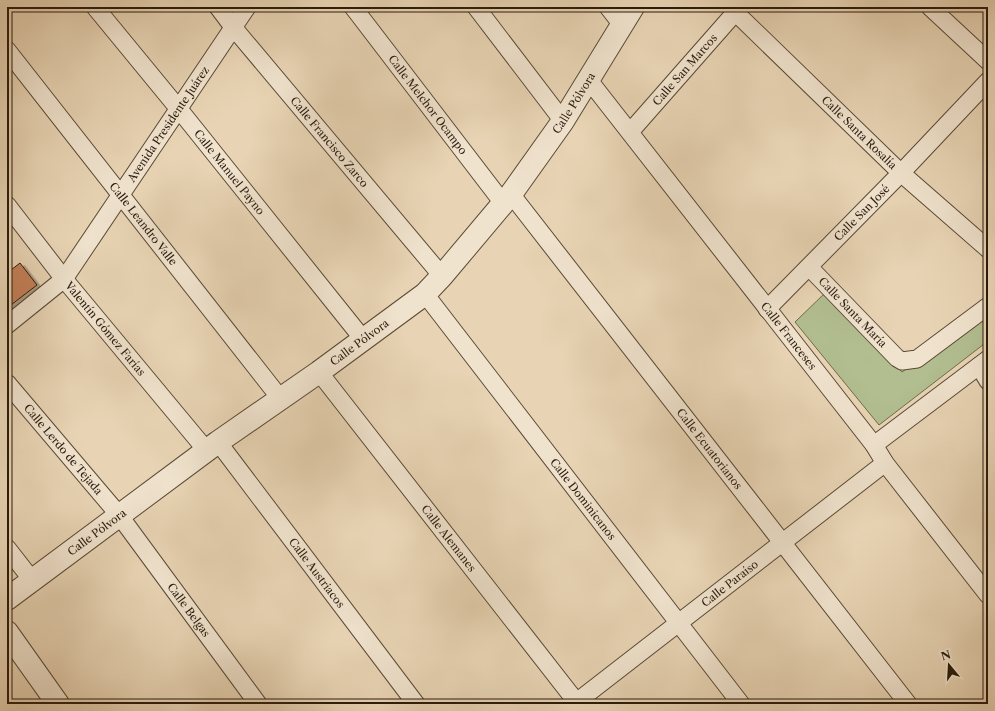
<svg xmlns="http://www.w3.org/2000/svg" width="995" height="711" font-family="'Libre Caslon Text',serif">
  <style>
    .green { fill: #b2be90; stroke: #6e6c4e }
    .building { fill: #c58058; stroke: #2a1b0c; filter: url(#shadow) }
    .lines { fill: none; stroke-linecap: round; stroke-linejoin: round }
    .minor-casing { stroke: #5a4936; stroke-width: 19 }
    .tertiary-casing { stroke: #5a4936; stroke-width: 24 }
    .minor { stroke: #f0e3ce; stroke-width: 17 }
    .tertiary { stroke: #f0e3ce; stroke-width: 22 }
    .labels { text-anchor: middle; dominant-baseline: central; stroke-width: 3; stroke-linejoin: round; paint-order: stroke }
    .street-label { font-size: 11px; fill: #2a1b0c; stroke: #f0e3ce }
  </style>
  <defs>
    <filter id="shadow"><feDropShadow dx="4.5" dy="2.5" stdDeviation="0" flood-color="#0004"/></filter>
  </defs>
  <rect width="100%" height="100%" fill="#e8d4b4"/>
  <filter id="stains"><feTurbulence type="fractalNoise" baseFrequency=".005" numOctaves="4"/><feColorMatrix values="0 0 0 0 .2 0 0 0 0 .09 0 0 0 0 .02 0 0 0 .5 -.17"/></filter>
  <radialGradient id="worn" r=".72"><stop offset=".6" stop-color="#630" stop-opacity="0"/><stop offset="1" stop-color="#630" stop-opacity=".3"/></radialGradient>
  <path class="green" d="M825,293L902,372L988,310V341L879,425L795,322Z"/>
  <path class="building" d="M20,263L37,285L7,308V273Z"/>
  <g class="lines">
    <g class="minor-casing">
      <g id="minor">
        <path id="s1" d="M95,7L178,108L363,339"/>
        <path id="s2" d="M218,7L233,27L442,276"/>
        <path id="s3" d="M353,7L503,203"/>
        <path d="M476,7L563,121"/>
        <path d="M608,7L622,25"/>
        <path d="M930,7L988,61"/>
        <path id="s4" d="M735,12L901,173L988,249"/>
        <path id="s5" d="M7,50L280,398"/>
        <path id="s6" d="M588,79L874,445L885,463L988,595"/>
        <path id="s7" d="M630,132L740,7"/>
        <path id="s8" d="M511,194L908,704"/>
        <path id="s9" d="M7,205L64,279L207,451"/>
        <path id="s10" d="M809,267L897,358L902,361L917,359L988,306"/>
        <path id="s11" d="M425,294L741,704"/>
        <path id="s12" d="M767,309L901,173L988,81"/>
        <path id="s13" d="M7,325L64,279L247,7"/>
        <path d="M979,366L988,381"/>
        <path id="s14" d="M319,372L578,704"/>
        <path id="s15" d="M7,383L119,515L258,704"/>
        <path id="s16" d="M218,442L416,704"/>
        <path d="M874,445L988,359"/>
        <path d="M7,548L32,580"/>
        <path id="s17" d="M574,704L885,463"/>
      </g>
    </g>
    <g class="tertiary-casing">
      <g id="tertiary">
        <path id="s18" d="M7,599L218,442L319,372L425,294L442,276L511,194L563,121L633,7"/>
        <path d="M7,632L58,704"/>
      </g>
    </g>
    <use href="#minor" class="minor"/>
    <use href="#tertiary" class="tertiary"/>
  </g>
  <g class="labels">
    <g class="street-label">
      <text stroke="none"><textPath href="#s7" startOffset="83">Calle San Marcos</textPath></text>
      <text stroke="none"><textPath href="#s18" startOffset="760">Calle Pólvora</textPath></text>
      <text stroke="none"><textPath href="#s3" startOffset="123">Calle Melchor Ocampo</textPath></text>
      <text stroke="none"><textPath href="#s13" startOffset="260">Avenida Presidente Juárez</textPath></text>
      <text stroke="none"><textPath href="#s4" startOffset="173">Calle Santa Rosalía</textPath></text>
      <text stroke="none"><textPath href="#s2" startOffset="175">Calle Francisco Zarco</textPath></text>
      <text stroke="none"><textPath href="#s1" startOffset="213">Calle Manuel Payno</textPath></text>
      <text stroke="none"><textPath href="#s12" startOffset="135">Calle San José</textPath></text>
      <text stroke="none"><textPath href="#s5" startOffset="221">Calle Leandro Valle</textPath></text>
      <text stroke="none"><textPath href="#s10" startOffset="63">Calle Santa María</textPath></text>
      <text stroke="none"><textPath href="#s9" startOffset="158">Valentín Gómez Farías</textPath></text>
      <text stroke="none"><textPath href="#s6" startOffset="326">Calle Franceses</textPath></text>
      <text stroke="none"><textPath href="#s18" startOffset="436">Calle Pólvora</textPath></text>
      <text stroke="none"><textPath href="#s15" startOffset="87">Calle Lerdo de Tejada</textPath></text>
      <text stroke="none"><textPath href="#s8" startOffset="323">Calle Ecuatorianos</textPath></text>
      <text stroke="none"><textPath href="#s11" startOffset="259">Calle Dominicanos</textPath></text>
      <text stroke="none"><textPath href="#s18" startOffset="112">Calle Pólvora</textPath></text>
      <text stroke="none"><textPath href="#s14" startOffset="211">Calle Alemanes</textPath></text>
      <text stroke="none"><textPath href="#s16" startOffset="164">Calle Austriacos</textPath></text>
      <text stroke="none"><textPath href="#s17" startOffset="197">Calle Paraíso</textPath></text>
      <text stroke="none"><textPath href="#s15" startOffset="291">Calle Belgas</textPath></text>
    </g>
  </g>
  <rect width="995" height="711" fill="none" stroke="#e8d4b4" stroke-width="24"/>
  <rect x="8" y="8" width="979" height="695" fill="none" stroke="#2a1b0c" stroke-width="2"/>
  <rect x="12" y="12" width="971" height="687" fill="none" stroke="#2a1b0c"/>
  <g transform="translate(949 665) rotate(342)" stroke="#f0e3ce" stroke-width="3" paint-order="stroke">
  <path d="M0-3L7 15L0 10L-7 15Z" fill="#2a1b0c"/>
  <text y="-6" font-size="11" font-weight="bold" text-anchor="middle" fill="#2a1b0c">N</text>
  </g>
  <rect width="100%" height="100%" filter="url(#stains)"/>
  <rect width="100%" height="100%" fill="url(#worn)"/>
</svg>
